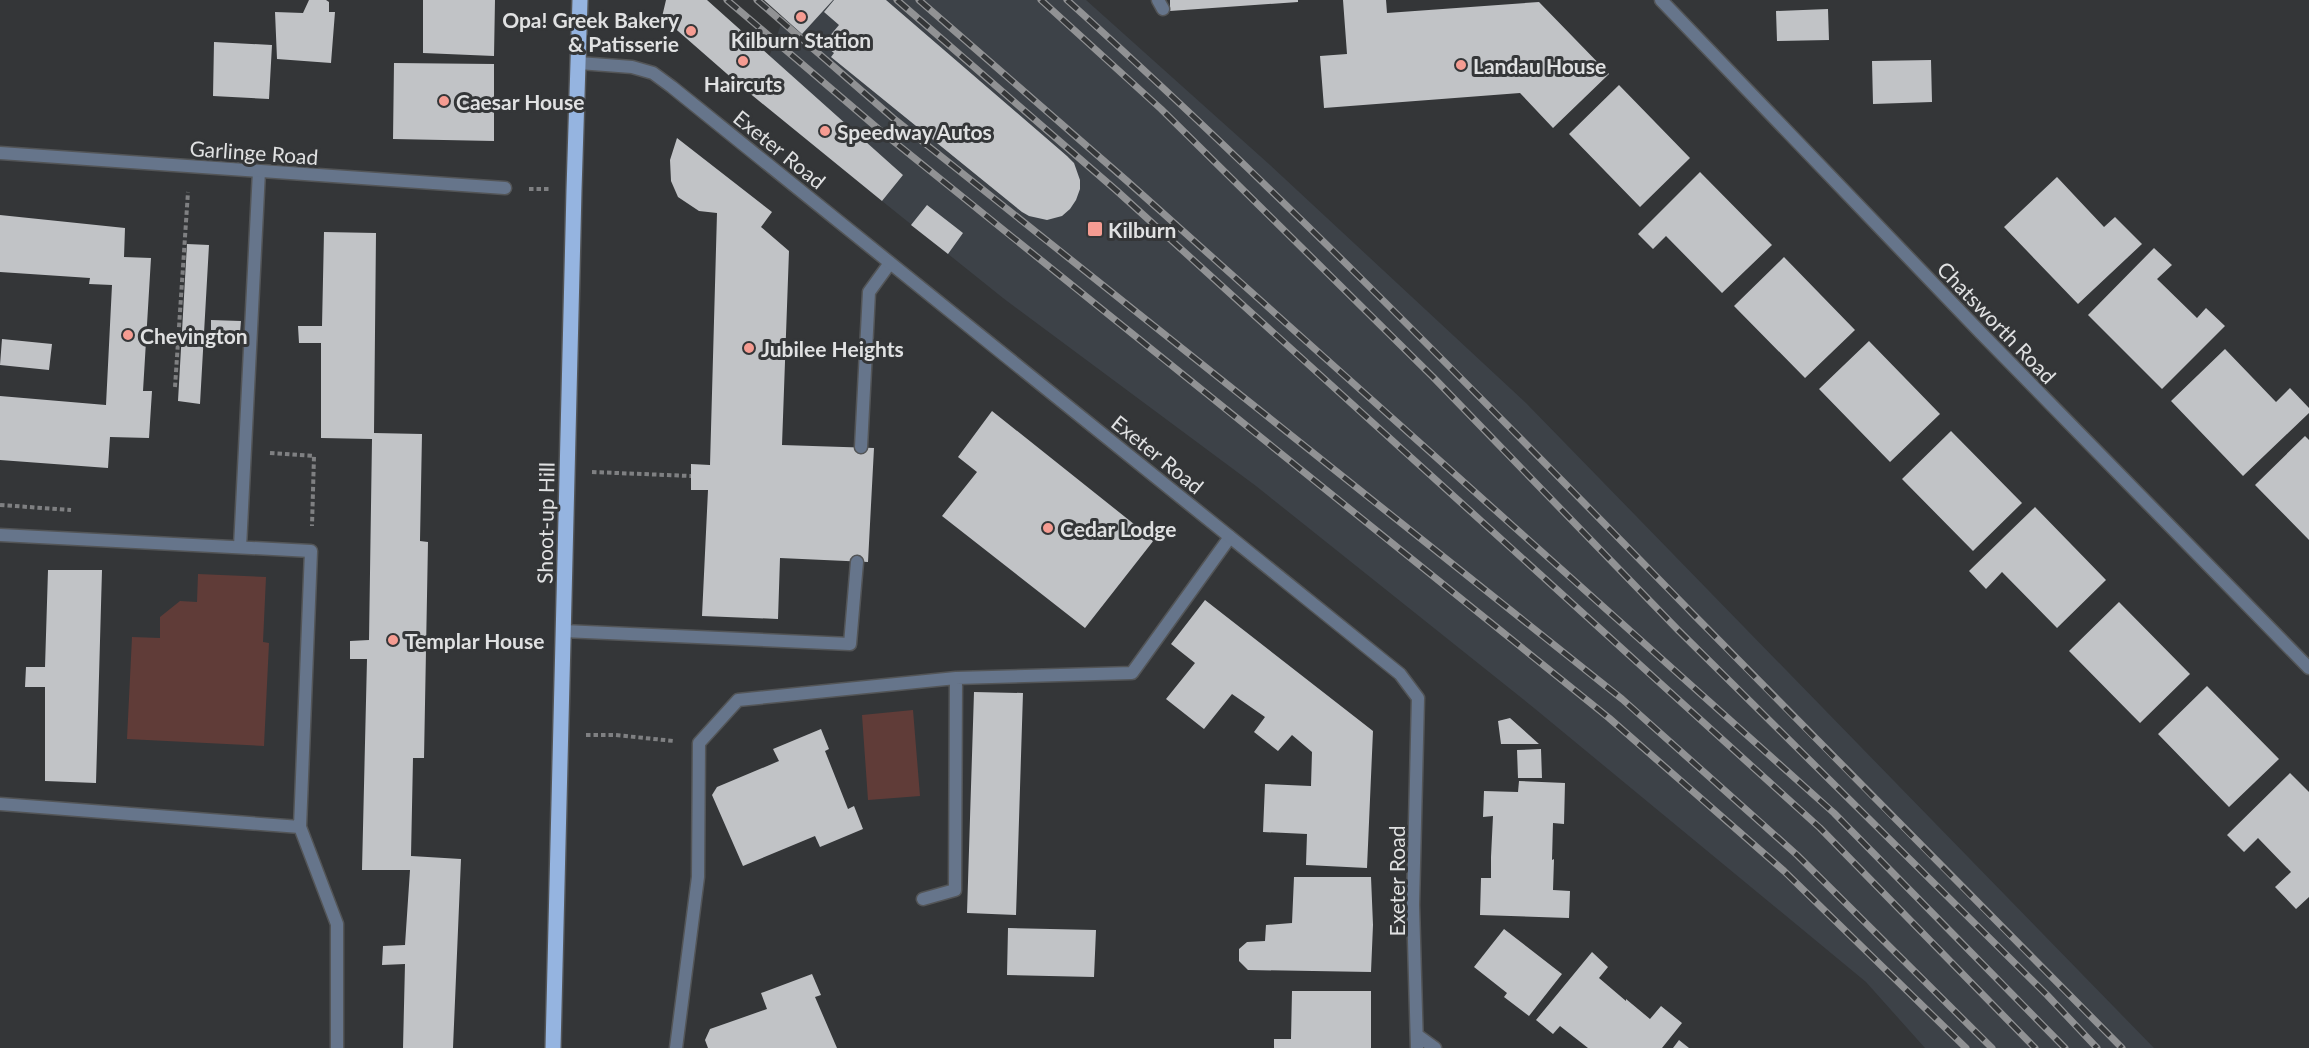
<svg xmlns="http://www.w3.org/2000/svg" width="2309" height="1048" font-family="Lato,sans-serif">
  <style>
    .built { fill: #3d4248 }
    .green { fill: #603c38 }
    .building { fill: #c1c3c6 }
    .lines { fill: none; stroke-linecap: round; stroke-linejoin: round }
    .service-casing { stroke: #535557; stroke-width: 15 }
    .minor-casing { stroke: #535557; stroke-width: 15 }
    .primary-casing { stroke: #535557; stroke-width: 18 }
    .path { stroke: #7f8082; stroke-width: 4; stroke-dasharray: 4.5 3; stroke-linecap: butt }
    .service { stroke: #66758b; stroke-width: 12 }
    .minor { stroke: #66758b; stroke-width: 12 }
    .primary { stroke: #95b4e0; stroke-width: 15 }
    .rail-casing { stroke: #919294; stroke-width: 7 }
    .rail { stroke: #343638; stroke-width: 4.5; stroke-dasharray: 14; stroke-linecap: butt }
    .poi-dot { fill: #f59c92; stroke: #343638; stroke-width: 2 }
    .labels { text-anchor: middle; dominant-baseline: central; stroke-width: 6; stroke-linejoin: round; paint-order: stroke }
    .poi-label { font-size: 21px; font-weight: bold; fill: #e0e1e2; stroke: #343638; text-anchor: start }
    .street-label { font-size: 21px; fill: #e0e1e2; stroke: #343638 }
  </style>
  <rect width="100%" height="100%" fill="#343638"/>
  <path class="built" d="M790,0H1086L1270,165L1526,403L2154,1048H1925L1866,982L1534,708L1256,486L1003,298L882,201L903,175L769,57Z"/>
  <path class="green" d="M198,574L266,577L263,642L269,643L264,746L127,739L132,637L160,638V617L180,601L197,602Z
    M913,710L920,796L868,800L862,715Z"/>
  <path class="building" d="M309,0H326L329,2V12H335L331,63L277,59L275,12L303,13Z
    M423,0H495L494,56L423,53Z
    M666,0H707L903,175L882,201L742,87L662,17Z
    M764,0H833L802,34Z
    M834,0H886L1067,156L1074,163L1080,180V189L1076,200L1070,209L1062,216L1047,220L1029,216L1022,212L831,57L834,53L823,44L839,25L824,12Z
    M1170,0H1298V2L1170,11Z
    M1343,0H1386L1387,13L1539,2L1609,74L1553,128L1520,93L1324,108L1320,56L1347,54Z
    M1828,9L1829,40L1777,41L1776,11Z
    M214,42L272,45L269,99L213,96Z
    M1931,60L1932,102L1873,104L1872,61Z
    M394,63L494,64V141L393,139Z
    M1619,85L1690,158L1640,207L1569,134Z
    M677,138L772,212L761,227L789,251L782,445L874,448L868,562L780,558L778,619L702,616L708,490H691V464L710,465L717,213L699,211L678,197L671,181L670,160Z
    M1700,172L1772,245L1722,293L1666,236L1653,249L1638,234Z
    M2057,177L2104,227L2115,217L2142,244L2078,304L2004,227Z
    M927,205L963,233L948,254L911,225Z
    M0,215L125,228L124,257L151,258L143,391H152L149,438L110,437L108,468L0,460V396L106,405L112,285L89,284L90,278L0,272Z
    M324,232L376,233L374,433L422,434L420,541L428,542L424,758H413L411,856L461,859L453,1048H403L405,964L382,965L383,946L405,945L410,870H362L367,659H350V641L369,640L372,439L321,438V343H299L298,326H322Z
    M187,244L209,245L200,404L178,401Z
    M2154,248L2172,265L2157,279L2197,318L2206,308L2225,326L2162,389L2088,315Z
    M1784,257L1855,330L1805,378L1734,306Z
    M211,320L241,321L240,333L211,332Z
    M2,339L52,344L49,370L0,365Z
    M1869,341L1940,414L1890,462L1819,389Z
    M2225,349L2276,402L2290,388L2309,408V413L2243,476L2171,401Z
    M992,411L1154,540L1085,628L942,516L977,472L958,457Z
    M1951,431L2022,503L1973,551L1902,479Z
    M2305,436L2309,440V540L2255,485Z
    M2035,507L2106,580L2057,628L2002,572L1986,589L1969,571Z
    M48,570H102L96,783L45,781V687H25L26,667H45Z
    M1205,600L1373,731L1367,868L1306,865L1307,834L1263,832L1265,784L1311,786L1312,752L1292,735L1278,751L1254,732L1265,717L1232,694L1204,729L1166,699L1195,663L1171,644Z
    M2119,602L2190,674L2140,723L2069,651Z
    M2207,686L2279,759L2229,807L2158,734Z
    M974,692L1023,693L1016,915L967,913Z
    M1510,718L1539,744H1501L1498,721Z
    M821,729L829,749L825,751L848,809L854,806L863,829L820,847L815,836L743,866L712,795L717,787L779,761L773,749Z
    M1541,749L1542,778H1518L1517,750Z
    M2290,773L2309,792V897L2296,909L2275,887L2291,872L2258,838L2244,852L2227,835Z
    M1519,781L1565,783L1564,824L1553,823L1552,860L1554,859L1553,890L1570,891L1569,918L1480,915L1481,878H1491V857L1493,816L1483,817L1484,791L1518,792Z
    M1294,877H1371L1373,925L1371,972L1248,970L1239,961V949L1247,942L1265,941L1266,925L1292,923Z
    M1008,928L1096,930L1094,977L1007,975Z
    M1504,929L1562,974L1529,1016L1504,997L1507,993L1474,967Z
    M1592,952L1608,967L1599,978L1626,1001V999L1650,1019L1661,1006L1682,1023L1662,1048H1588L1560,1026L1553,1034L1536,1020Z
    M812,974L821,995L815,997L837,1048H708L705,1040L710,1029L767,1009L761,993Z
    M1292,991H1371V1048H1274V1039H1291Z
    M1679,1040L1689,1048H1673Z"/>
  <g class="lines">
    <g class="service-casing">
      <path id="service" d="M1158,0L1163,9
        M861,447L869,292L890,263
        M0,535L311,551L300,827L337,924V1048
        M240,547L259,171
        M563,631L850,644L857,562
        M0,804L300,827
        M923,899L955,890L956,678
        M676,1048L698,877L699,743L738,700L956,678L1132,673L1230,537"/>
    </g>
    <g class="minor-casing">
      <path id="minor" d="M1661,0L1981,333L2309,668
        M579,63L632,67L653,73L672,87L1400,674L1418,698L1413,905L1417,1048
        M0,153L505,188
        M1417,1035L1435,1048"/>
    </g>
    <g class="primary-casing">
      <path id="primary" d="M553,1048L574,190L580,0"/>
    </g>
    <path class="path" d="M529,189H549
      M175,387L188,192
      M270,453L314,456L312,526
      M592,472L691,476
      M0,505L71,510
      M586,735H615L674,741"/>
    <use href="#service" class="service"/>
    <use href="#minor" class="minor"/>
    <use href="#primary" class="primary"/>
    <g class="rail-casing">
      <path id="rail" d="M727,0L882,132L1609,718L1784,871L1966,1048
        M757,0L893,118L1622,699L1797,855L1992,1048
        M897,0L1117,191L1820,828L2035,1048
        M919,0L1127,181L1834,813L2065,1048
        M1041,0L1161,109L1433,377L1678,630L2047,995L2097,1048
        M1067,0C1284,195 1487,404 1691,612C1834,758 1978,903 2122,1048"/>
    </g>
    <use href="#rail" class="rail"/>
  </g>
  <g class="poi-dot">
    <circle cx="801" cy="17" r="6"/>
    <circle cx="691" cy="31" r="6"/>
    <circle cx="743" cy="61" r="6"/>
    <circle cx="1461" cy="65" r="6"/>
    <circle cx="444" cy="101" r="6"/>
    <circle cx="825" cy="131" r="6"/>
    <rect x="1087" y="221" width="16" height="16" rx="3"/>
    <circle cx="128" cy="335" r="6"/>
    <circle cx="749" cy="348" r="6"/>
    <circle cx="1048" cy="528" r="6"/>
    <circle cx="393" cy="640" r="6"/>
  </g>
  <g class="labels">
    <g class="poi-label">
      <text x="679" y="19" text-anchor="end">Opa! Greek Bakery<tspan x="679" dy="24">&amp; Patisserie</tspan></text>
      <text x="801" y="39" text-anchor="middle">Kilburn Station</text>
      <text x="1473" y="65">Landau House</text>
      <text x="743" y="83" text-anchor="middle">Haircuts</text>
      <text x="456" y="101">Caesar House</text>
      <text x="837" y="131">Speedway Autos</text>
      <text x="1108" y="229">Kilburn</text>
      <text x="140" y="335">Chevington</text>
      <text x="761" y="348">Jubilee Heights</text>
      <text x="1060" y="528">Cedar Lodge</text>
      <text x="405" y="640">Templar House</text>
    </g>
    <g class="street-label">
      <text transform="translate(780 149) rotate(39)">Exeter Road</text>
      <text transform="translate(254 152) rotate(4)">Garlinge Road</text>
      <text transform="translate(1997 322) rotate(46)">Chatsworth Road</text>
      <text transform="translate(1158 454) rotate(39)">Exeter Road</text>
      <text transform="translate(545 523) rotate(-89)">Shoot-up Hill</text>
      <text transform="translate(1396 881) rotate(-90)">Exeter Road</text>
    </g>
  </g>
</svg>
